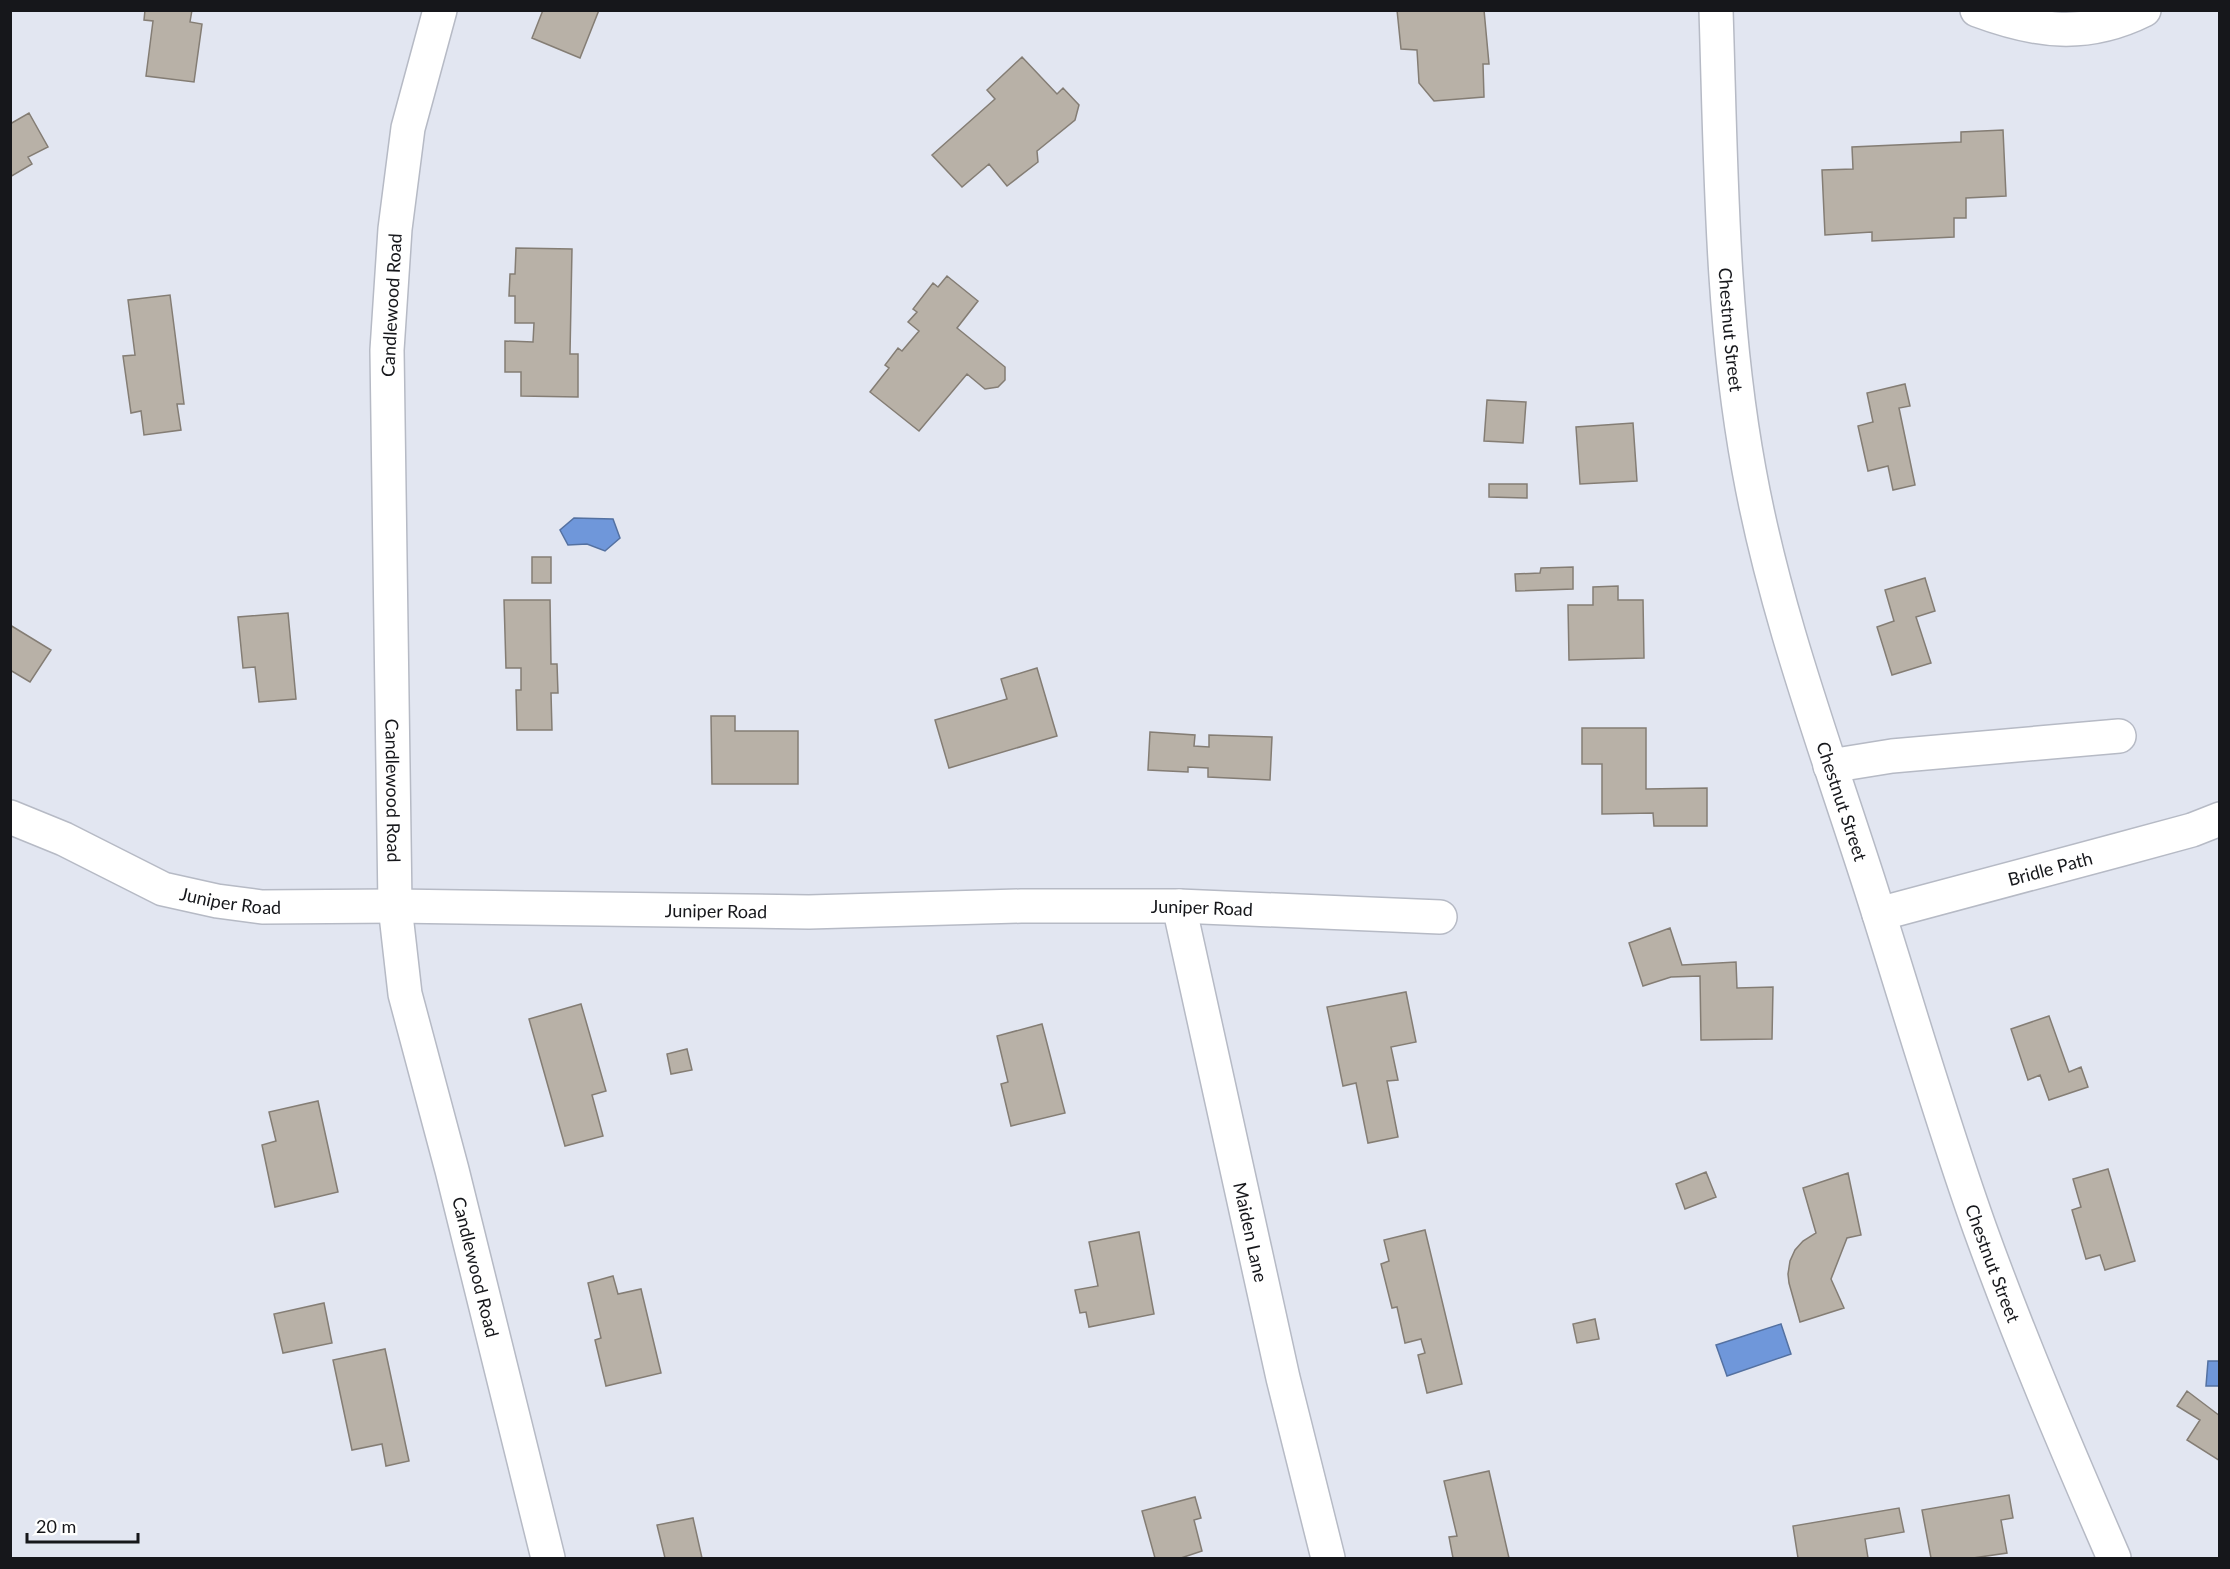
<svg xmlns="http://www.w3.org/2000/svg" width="2230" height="1569" font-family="Lato,sans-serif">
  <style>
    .water { fill: #6f97da; stroke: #5471a1; stroke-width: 1.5 }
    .building { fill: #b8b1a7; stroke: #847d74; stroke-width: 1.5 }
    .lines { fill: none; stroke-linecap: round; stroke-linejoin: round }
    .minor-casing { stroke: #b6bac5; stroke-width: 36 }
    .minor { stroke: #fff; stroke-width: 33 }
    .labels { text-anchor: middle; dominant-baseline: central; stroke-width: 6; stroke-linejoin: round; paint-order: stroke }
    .street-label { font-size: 18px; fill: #16171b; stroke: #fff }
  </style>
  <rect width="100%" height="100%" fill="#e2e6f1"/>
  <path class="water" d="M574,518L613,519L620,538L605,551L587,544L568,545L560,530Z
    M1781,1324L1791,1354L1727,1376L1716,1345Z
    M2208,1361H2219V1386H2206Z"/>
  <path class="building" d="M145,10H192L190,22L202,24L194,82L146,76L153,21L144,20Z
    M543,10H599L580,58L532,38Z
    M1397,10H1484L1489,64H1483L1484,97L1434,101L1419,83L1417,50L1401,49Z
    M1022,57L1057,94L1063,88L1079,105L1075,120L1037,151L1038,162L1007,186L989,164L962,187L932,155L995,99L987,90Z
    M29,113L48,147L28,157L32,164L10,177V124Z
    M2003,130L2006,196L1966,198V218H1954V237L1872,241V232L1825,235L1822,170L1853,169L1852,147L1961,142V132Z
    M516,248L572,249L570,354H578V397L521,396V372H505V341L533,342L534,323H515V296H509L510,274H515Z
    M947,276L978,301L957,328L1005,367V380L998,387L985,389L967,374L919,431L870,392L889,368L885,365L898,348L902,351L919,331L908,322L917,312L913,309L933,283L938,287Z
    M170,295L184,404H177L181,430L144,435L141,411L131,413L123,356L135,355L128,300Z
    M1905,384L1910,406L1899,408L1915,485L1893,490L1888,466L1868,471L1858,426L1873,422L1867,393Z
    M1487,400L1526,402L1523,443L1484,441Z
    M1633,423L1637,481L1580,484L1576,427Z
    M1489,484H1527V498L1489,497Z
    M532,557H551V583H532Z
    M1573,567V589L1516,591L1515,574L1540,573L1541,568Z
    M1925,578L1935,611L1916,617L1931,663L1892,675L1877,627L1894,621L1885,590Z
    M1618,586V600H1643L1644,658L1569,660L1568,605H1593V587Z
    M504,600H550L551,664H557L558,693H551L552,730H517L516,690H521V668H506Z
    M288,613L296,699L259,702L255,667L243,668L238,617Z
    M10,625L51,650L30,682L10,670Z
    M1037,668L1057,736L949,768L935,720L1007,699L1001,679Z
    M711,716H735V731H798V784H712Z
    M1582,728H1646V789L1707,788V826H1654L1653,813L1602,814V764H1582Z
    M1150,732L1195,735L1194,746L1209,747V735L1272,737L1270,780L1208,777V768L1188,767V772L1148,770Z
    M1670,928L1682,965L1736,962L1737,988L1773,987L1772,1039L1701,1040L1700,976L1671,977L1643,986L1629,943Z
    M1406,992L1416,1042L1391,1047L1398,1080L1387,1081L1398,1137L1368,1143L1356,1083L1343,1086L1327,1007Z
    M581,1004L606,1091L592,1095L603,1136L565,1146L529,1019Z
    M2049,1016L2069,1072L2081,1067L2088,1087L2049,1100L2040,1075L2028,1080L2011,1029Z
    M1042,1024L1065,1113L1011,1126L1001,1084L1008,1082L997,1036Z
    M687,1049L692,1070L671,1074L667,1054Z
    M318,1101L338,1192L275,1207L262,1145L276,1141L269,1112Z
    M2108,1169L2135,1261L2105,1270L2100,1255L2086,1259L2072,1210L2081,1207L2073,1179Z
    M1706,1172L1716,1197L1685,1209L1676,1184Z
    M1848,1173L1861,1235L1847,1238L1831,1279L1844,1308L1800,1322L1789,1283L1788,1274L1790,1261L1795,1250L1803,1241L1816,1233L1803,1188Z
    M1425,1230L1462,1384L1427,1393L1418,1355L1425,1353L1421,1339L1405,1343L1397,1307L1392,1308L1381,1264L1389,1261L1384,1240Z
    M1139,1232L1154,1314L1089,1327L1086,1312L1080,1313L1075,1290L1098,1286L1089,1242Z
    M613,1276L618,1294L641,1289L661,1373L606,1386L595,1340L601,1338L588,1283Z
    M324,1303L332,1343L283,1353L274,1314Z
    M1595,1319L1599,1339L1577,1343L1573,1324Z
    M385,1349L409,1461L386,1466L382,1444L352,1450L333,1360Z
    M2187,1391L2220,1416V1461L2187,1440L2200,1420L2177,1406Z
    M1489,1471L1509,1558H1453L1449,1537L1457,1536L1444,1481Z
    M2009,1495L2013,1518L2001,1520L2007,1553L1973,1558H1931L1922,1510Z
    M1195,1497L1201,1518L1194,1520L1202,1551L1181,1558H1155L1142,1511Z
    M1899,1508L1904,1532L1865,1539L1868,1558H1798L1793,1526Z
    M693,1518L702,1558H665L657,1525Z"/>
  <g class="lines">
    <g class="minor-casing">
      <g id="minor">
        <path id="s1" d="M440,10L408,128L395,229L387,350L395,906L405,994L452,1170L548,1558"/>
        <path id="s2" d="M1716,10C1721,164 1721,318 1749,470C1775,614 1827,751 1871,889C1907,1002 1940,1117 1980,1229C2020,1340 2067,1450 2114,1558"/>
        <path d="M1977,10C2036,32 2086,39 2144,10"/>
        <path d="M1830,766L1892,756L2119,736"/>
        <path id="s3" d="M10,817L64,839L163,889L217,901L262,907L395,906L809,912L1021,906H1179L1440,917"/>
        <path id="s4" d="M1179,906L1283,1378L1328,1558"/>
        <path id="s5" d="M1879,914L2122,849L2192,830L2220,819"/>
      </g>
    </g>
    <use href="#minor" class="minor"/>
  </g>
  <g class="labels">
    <g class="street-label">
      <text transform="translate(391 305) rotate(-87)">Candlewood Road</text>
      <text stroke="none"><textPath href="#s2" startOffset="320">Chestnut Street</textPath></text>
      <text stroke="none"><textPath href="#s1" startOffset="786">Candlewood Road</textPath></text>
      <text stroke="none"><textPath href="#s2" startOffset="806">Chestnut Street</textPath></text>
      <text stroke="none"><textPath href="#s5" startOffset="177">Bridle Path</textPath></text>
      <text stroke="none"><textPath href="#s3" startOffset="238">Juniper Road</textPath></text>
      <text stroke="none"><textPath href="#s3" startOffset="1210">Juniper Road</textPath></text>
      <text stroke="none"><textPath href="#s3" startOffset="724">Juniper Road</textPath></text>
      <text stroke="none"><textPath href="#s4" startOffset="334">Maiden Lane</textPath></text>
      <text stroke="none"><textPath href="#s2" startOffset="1292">Chestnut Street</textPath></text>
      <text stroke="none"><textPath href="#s1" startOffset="1272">Candlewood Road</textPath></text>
    </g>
  </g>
  <rect width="2230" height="1569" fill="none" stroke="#16171b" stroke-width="24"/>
  <path d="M27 1533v9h111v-9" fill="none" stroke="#16171b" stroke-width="3"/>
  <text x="36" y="1533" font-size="18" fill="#16171b" stroke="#ffffff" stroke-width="4.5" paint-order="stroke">20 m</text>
</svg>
